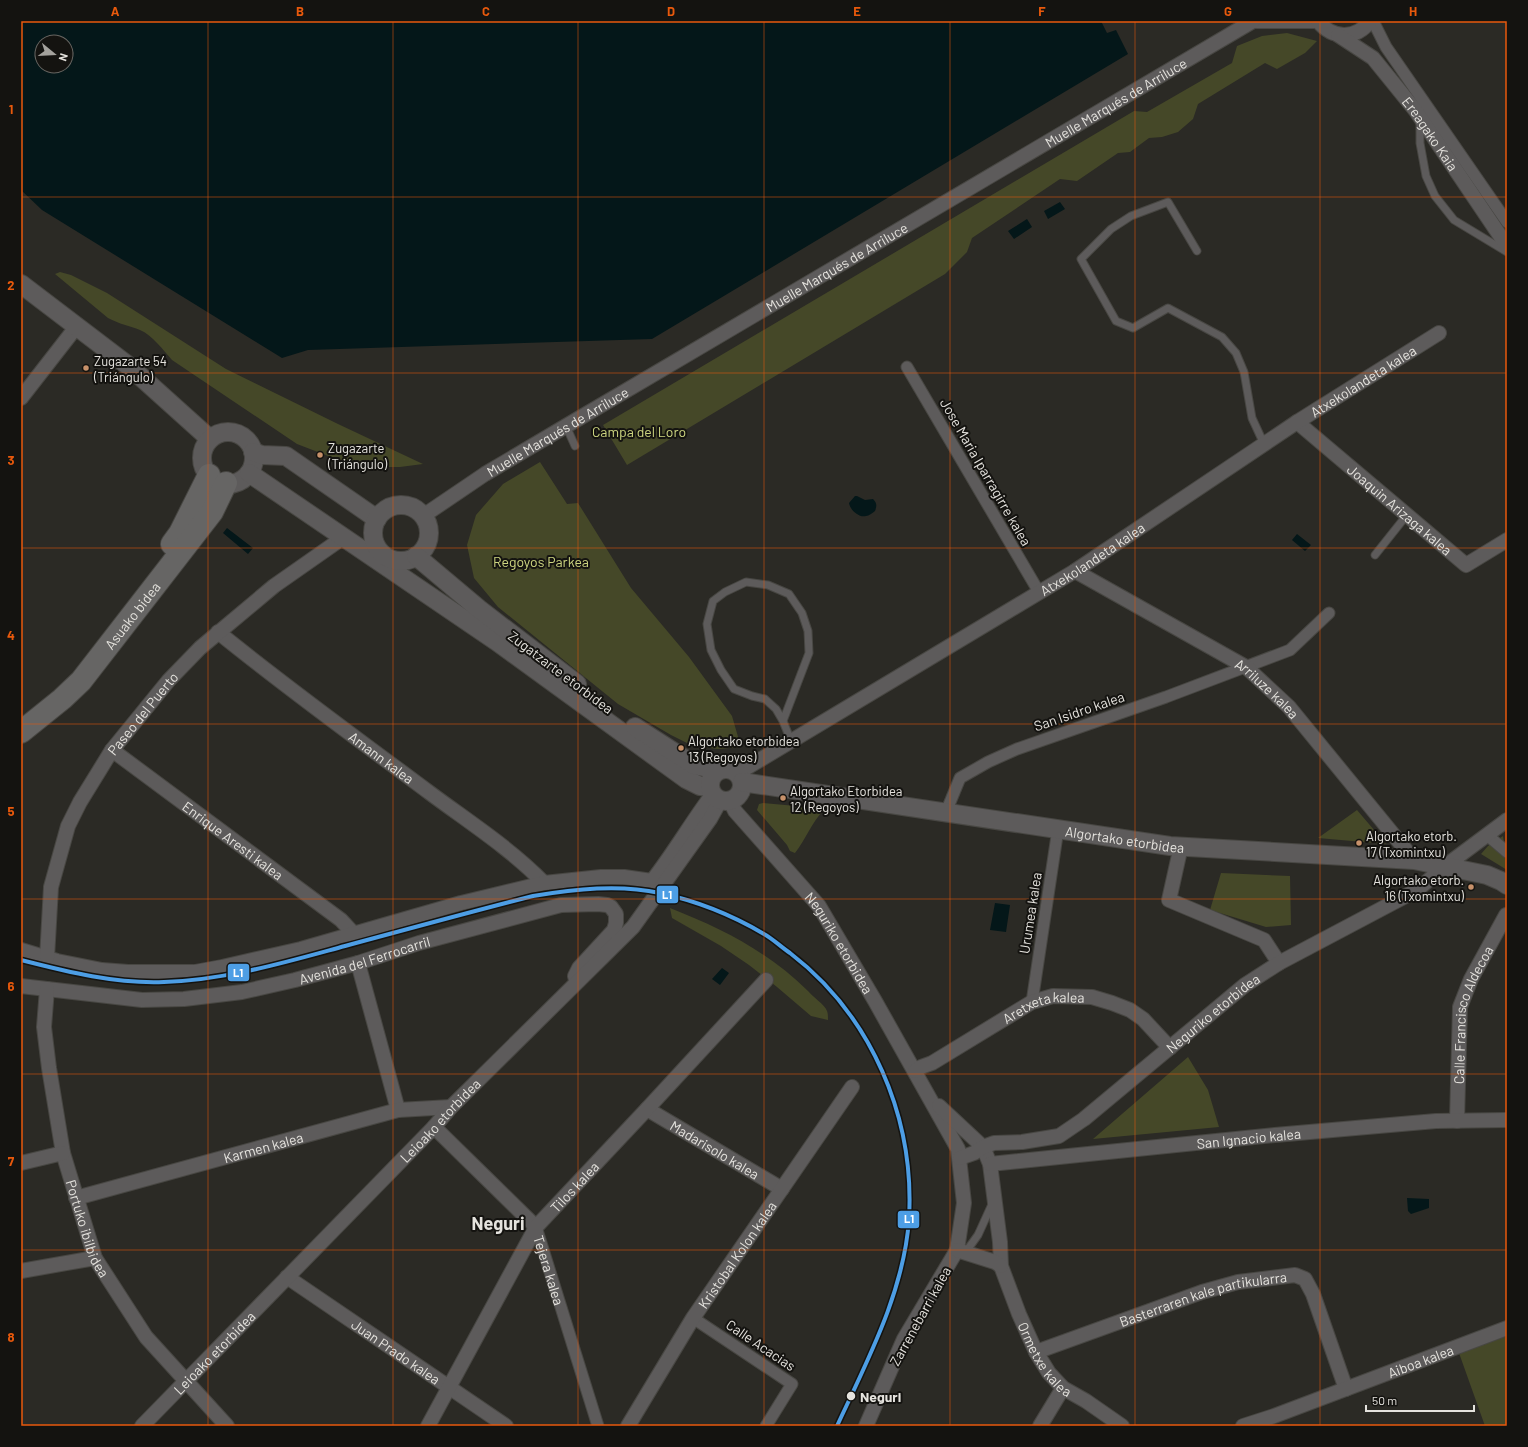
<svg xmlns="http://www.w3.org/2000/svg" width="1528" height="1447" font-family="Barlow,sans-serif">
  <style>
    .green { fill: #454828 }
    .water { fill: #041719; fill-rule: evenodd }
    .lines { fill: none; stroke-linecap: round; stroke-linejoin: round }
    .service-casing { stroke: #484743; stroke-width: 9 }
    .pedestrian-casing { stroke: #484743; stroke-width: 13 }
    .minor-casing { stroke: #484743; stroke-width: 16 }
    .tertiary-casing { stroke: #484743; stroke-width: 20 }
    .primary-casing { stroke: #484743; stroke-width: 24 }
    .service { stroke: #5d5b5b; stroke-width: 7 }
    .pedestrian { stroke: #5d5b5b; stroke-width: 11 }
    .minor { stroke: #5d5b5b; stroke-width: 14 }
    .tertiary { stroke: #5d5b5b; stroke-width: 18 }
    .primary { stroke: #666564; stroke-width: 22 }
    .metro-1-casing { stroke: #141310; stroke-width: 7 }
    .metro-1 { stroke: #4d9ee5; stroke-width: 4 }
    .grid { fill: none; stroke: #e8590c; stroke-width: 1; stroke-opacity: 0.55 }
    .bus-dot { fill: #c7916a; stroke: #141310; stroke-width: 1.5 }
    .stop-dot { fill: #e5e3de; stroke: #141310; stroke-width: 1.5 }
    .labels { text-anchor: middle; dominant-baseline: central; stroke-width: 4; stroke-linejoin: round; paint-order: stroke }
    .bus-label { font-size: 13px; fill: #e5e3de; stroke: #141310; text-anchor: start }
    .street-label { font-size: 14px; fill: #e5e3de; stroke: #141310 }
    .park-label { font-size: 14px; fill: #ced681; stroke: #141310 }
    .stop-label { font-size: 14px; font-weight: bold; fill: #e5e3de; stroke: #141310; text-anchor: start }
    .district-label { font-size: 18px; font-weight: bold; fill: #e5e3de; stroke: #141310 }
    .line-badge { stroke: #141310; stroke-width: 1.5 }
    .badge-label { font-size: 11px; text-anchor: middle; font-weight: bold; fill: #fff }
    .neatline { fill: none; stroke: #e8590c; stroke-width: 1.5 }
    .grid-label { font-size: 13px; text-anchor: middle; font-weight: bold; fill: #e8590c }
  </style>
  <rect width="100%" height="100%" fill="#2b2a25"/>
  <path class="green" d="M1287,33L1317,41L1305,53L1277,69L1265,63L1198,104L1193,119L1178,132L1162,137L1149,138L1130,152L1118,153L1077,181L1060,179L972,238L967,252L945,274L627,465L603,425L1134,111L1147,112L1232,63L1237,46L1262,36Z
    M60,272L71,275L107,293L226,369L338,424L423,464L400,467H378L336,459L297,444L172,360C164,351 152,335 140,330C130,326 119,324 108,318L55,274Z
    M540,462L567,504L578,503L631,588L689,657L732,716L741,747L718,749L693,746L671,735L618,704L498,607L474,578L467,545L476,515L503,484Z
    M763,803L796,806H819L824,810C811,823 806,839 795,853L790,851L787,845L757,810L759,804Z
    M1357,810L1386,844L1318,838Z
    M1503,836L1506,857L1507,858V870L1481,854L1488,846Z
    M1221,873L1290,876L1291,925L1266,927L1210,910Z
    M670,908C723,929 767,951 808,991C812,996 825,1005 827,1011C828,1013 828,1017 828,1020L811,1016L777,987L749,965L721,946L672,918Z
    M1188,1057L1208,1090L1219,1127L1093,1139Z
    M1507,1336V1426H1485L1459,1353Z"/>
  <path class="water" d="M21,21H1101L1107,33L1116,30L1128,54L652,339L308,350L282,358L42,210L21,190ZM42,42H66V66H42Z
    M1060,202L1065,209L1048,219L1044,211Z
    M1027,219L1032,227L1014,239L1008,231Z
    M855,496H857L865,500L873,499C877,503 877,506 875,511C872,513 869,516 866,516C859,518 850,510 849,503Z
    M227,528L253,548L248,554L223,533Z
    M1297,534L1311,545L1305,551L1292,540Z
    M995,903L1010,905L1006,932L990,930Z
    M722,968L729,973L720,985L712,979Z
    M1407,1198L1429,1199V1208L1411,1214L1408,1211Z"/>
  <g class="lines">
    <g class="service-casing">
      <path id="service" d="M1420,120V143L1426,176L1435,196L1454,220L1507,252
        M1197,251L1168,202L1131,216L1111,229L1081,259L1116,321L1133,328L1168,308L1222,337L1236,353L1244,372L1252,418L1264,444
        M566,426L575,446
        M1375,555L1406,516
        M783,721L776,709L765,699L752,696L734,689L721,670L711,650L707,624L713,601L725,592L746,582L768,585L789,594L802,613L808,631L809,653L783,721L791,741
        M965,1253L978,1235L993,1202"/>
    </g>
    <g class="pedestrian-casing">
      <g id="pedestrian">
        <path d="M1373,21L1386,47L1507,222"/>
        <path d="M907,367L1039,592"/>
        <path d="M946,812L960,778L988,762L1017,749L1166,697L1290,650L1329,613"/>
        <path d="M1487,835L1507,852"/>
        <path d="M1032,1002L1058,829"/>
        <path id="s1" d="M536,1227L598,1426"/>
        <path d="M693,1318L792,1384L766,1426"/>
      </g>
    </g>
    <g class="minor-casing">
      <g id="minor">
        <path d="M1253,21H1318"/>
        <path d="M1318,21C1332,39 1356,40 1370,21"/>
        <path id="s2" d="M1338,35L1373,58L1416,111L1507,246"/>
        <path d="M21,398L77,326"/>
        <path id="s3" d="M1297,422L1466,565L1507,540"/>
        <path id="s4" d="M423,516L485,474L566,426L1253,21"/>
        <path id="s5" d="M1075,571L1246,667L1289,707L1414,860"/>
        <path id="s6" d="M218,632C287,688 359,740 430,793C469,822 511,849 544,883"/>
        <path id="s7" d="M112,750L341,920L353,933"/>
        <path id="s8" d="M738,773L1075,571L1297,422L1439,333"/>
        <path id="s9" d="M730,801L735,811L819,906L875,1001L958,1149L964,1203L957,1250L904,1339L866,1426"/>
        <path d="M1181,846L1169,900L1264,940L1279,963"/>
        <path d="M21,950L57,961L102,970L128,972H195L222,967L301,949L461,903L544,883L601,877H624L652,881C674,853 691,823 712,795"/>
        <path id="s10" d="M47,958L51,887L68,826L80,802L112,750L169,680L200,648L274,586L344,537"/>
        <path d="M358,963L398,1110"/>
        <path id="s11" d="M21,986L142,1000L184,999L242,992L295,980L358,963L419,943L561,905L598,904L607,905L611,907L616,914V923L614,930L579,968L575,976L576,980"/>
        <path id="s12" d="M47,989L44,1027L49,1068L63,1153L95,1258L146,1337L227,1426"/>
        <path id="s13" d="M915,1071L921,1067L932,1063L1032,1002L1053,996L1092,997L1112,1003L1130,1010L1143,1019L1170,1048"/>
        <path id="s14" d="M939,1106L983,1147L990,1164L1000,1242L1001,1266L1019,1314L1036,1352L1049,1373L1063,1388L1086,1401L1122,1426"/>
        <path id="s15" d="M647,1109L782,1189"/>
        <path id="s16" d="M1457,1121L1460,1007L1471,979L1506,915"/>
        <path d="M434,1127L536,1227"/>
        <path id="s17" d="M960,1158L974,1153L983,1147L994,1143L1022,1142L1059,1136L1084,1119L1245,985L1279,963L1417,890L1444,867L1507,820"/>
        <path d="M21,1163L63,1153"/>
        <path id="s18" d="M990,1164L1275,1135L1436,1121L1507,1120"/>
        <path id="s19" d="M76,1198L398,1110L451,1107"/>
        <path d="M957,1250L995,1262L1001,1266"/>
        <path d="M21,1271L95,1258"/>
        <path id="s20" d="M287,1277L506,1426"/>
        <path id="s21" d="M1036,1352L1202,1292L1238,1282L1295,1275L1305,1279L1313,1294L1346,1389"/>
        <path id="s22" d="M142,1426L434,1127L451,1107L633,927L710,819L720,801"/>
        <path id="s23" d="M428,1426L536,1227L647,1109L766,980"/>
        <path id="s24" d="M628,1426L693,1318L852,1087"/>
        <path d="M1040,1426L1063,1388"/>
        <path id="s25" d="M1243,1426L1274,1416L1507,1328"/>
      </g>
    </g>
    <g class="tertiary-casing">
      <g id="tertiary">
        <path d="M21,284L130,367L210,439"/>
        <circle cx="228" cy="458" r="26"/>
        <path d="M253,452L262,455L286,456L377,519"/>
        <path d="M249,473L496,641L686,779L700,786L709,787"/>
        <circle cx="401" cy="533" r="28"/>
        <path d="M416,556L479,609L577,684"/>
        <path d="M635,727L694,765L718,770"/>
        <circle cx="726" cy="785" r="16"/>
        <path id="s26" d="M742,782L1170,846L1414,860L1487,875L1501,881L1507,885"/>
      </g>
    </g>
    <g class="primary-casing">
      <g id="primary">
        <path d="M172,544L180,533L209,475"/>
        <path id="s27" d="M21,732L62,699L81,681L212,512L226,483"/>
      </g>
    </g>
    <use href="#service" class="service"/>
    <use href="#pedestrian" class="pedestrian"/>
    <use href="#minor" class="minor"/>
    <use href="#tertiary" class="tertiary"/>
    <use href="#primary" class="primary"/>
    <g class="metro-1-casing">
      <path id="metro-1" d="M21,960C68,972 116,984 164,982C226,980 286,962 345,946C408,929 470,912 533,896C575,889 619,884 660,893C697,901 732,915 764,934C773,939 781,947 790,953C871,1015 915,1117 909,1219C904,1292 867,1361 837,1426"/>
    </g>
    <use href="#metro-1" class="metro-1"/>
  </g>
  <path class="grid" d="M208,21V1426M393,21V1426M578,21V1426M764,21V1426M950,21V1426M1135,21V1426M1320,21V1426M21,197H1507M21,373H1507M21,548H1507M21,724H1507M21,899H1507M21,1074H1507M21,1250H1507"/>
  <g class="bus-dot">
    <circle cx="86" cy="368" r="3.5"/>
    <circle cx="320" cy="455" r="3.5"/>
    <circle cx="681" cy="748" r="3.5"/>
    <circle cx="783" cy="798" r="3.5"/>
    <circle cx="1359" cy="843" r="3.5"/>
    <circle cx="1471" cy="887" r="3.5"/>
  </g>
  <circle class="stop-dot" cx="851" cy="1396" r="5"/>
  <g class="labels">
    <g class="bus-label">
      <text x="94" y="361">Zugazarte 54<tspan x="94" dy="16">(Triángulo)</tspan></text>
      <text x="328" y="448">Zugazarte<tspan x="328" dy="16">(Triángulo)</tspan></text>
      <text x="688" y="741">Algortako etorbidea<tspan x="688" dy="16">13 (Regoyos)</tspan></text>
      <text x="790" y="791">Algortako Etorbidea<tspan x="790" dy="16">12 (Regoyos)</tspan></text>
      <text x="1366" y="836">Algortako etorb.<tspan x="1366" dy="16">17 (Txomintxu)</tspan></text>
      <text x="1464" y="880" text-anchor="end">Algortako etorb.<tspan x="1464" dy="16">16 (Txomintxu)</tspan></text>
    </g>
    <g class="street-label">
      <text stroke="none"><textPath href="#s4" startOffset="807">Muelle Marqués de Arriluce</textPath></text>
      <text stroke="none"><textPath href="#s2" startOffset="137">Ereagako Kaia</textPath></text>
      <text stroke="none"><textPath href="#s4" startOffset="483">Muelle Marqués de Arriluce</textPath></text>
      <text stroke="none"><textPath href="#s8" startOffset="738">Atxekolandeta kalea</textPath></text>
      <text stroke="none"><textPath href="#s4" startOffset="159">Muelle Marqués de Arriluce</textPath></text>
      <text transform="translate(986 472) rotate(60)">Jose Maria Iparragirre kalea</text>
      <text stroke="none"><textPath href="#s3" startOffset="135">Joaquin Arizaga kalea</textPath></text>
      <text stroke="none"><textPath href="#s8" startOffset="414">Atxekolandeta kalea</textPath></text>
      <text stroke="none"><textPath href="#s27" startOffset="162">Asuako bidea</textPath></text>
      <text transform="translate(561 672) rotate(37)">Zugatzarte etorbidea</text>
      <text stroke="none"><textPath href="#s5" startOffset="226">Arriluze kalea</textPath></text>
      <text transform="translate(1079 711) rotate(-19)">San Isidro kalea</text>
      <text stroke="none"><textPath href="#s10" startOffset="270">Paseo del Puerto</textPath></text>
      <text stroke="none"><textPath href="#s6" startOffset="206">Amann kalea</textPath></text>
      <text stroke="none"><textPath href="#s26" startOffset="387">Algortako etorbidea</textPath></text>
      <text stroke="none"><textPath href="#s7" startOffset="151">Enrique Aresti kalea</textPath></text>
      <text transform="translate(1030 913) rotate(-81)">Urumea kalea</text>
      <text stroke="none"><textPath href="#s9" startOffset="180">Neguriko etorbidea</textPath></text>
      <text stroke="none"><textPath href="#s11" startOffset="349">Avenida del Ferrocarril</textPath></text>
      <text stroke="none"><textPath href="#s13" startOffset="146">Aretxeta kalea</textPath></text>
      <text stroke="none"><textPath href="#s17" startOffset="300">Neguriko etorbidea</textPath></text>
      <text stroke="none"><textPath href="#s16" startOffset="109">Calle Francisco Aldecoa</textPath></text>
      <text stroke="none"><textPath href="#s22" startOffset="427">Leioako etorbidea</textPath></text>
      <text stroke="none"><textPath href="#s18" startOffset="260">San Ignacio kalea</textPath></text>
      <text stroke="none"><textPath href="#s19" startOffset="194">Karmen kalea</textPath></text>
      <text stroke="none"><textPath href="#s15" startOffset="79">Madarisolo kalea</textPath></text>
      <text stroke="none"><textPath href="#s23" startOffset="282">Tilos kalea</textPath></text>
      <text stroke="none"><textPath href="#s12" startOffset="245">Portuko ibilbidea</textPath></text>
      <text stroke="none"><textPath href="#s24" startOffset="203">Kristobal Kolon kalea</textPath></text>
      <text stroke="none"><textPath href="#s1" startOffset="45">Tejera kalea</textPath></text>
      <text stroke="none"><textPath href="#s21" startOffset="176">Basterraren kale partikularra</textPath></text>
      <text transform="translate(920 1316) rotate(-61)">Zarrenebarri kalea</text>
      <text transform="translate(761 1345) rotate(34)">Calle Acacias</text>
      <text stroke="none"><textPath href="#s22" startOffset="103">Leioako etorbidea</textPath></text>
      <text stroke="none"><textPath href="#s20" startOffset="132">Juan Prado kalea</textPath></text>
      <text stroke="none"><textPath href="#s14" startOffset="285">Ormetxe kalea</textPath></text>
      <text stroke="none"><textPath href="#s25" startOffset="189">Aiboa kalea</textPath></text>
    </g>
    <g class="park-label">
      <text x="639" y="431">Campa del Loro</text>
      <text x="541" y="561">Regoyos Parkea</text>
    </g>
    <g class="stop-label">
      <text x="860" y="1396">Neguri</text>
    </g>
    <g class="district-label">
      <text x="498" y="1223">Neguri</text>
    </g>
  </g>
  <g class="line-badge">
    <rect x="656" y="885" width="23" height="19" rx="4" fill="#4d9ee5"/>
    <rect x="227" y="963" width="23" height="19" rx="4" fill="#4d9ee5"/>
    <rect x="897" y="1210" width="23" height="19" rx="4" fill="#4d9ee5"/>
  </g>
  <g class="badge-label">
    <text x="667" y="899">L1</text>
    <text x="238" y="977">L1</text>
    <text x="909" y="1223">L1</text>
  </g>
  <rect width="1528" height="1447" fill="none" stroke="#141310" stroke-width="44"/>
  <g transform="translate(54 54) rotate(108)"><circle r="19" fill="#141310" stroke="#686662"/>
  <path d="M0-3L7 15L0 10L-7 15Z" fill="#a4a29d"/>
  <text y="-6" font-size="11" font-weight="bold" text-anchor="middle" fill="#e5e3de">N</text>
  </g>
  <path d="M1366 1405v6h108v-6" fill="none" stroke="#e5e3de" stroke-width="2"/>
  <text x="1372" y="1405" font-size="12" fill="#e5e3de" stroke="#141310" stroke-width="3" paint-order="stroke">50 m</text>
  <rect x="22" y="22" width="1484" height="1403" class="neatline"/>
  <g class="grid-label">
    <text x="115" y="16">A</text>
    <text x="300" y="16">B</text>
    <text x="486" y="16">C</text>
    <text x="671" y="16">D</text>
    <text x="857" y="16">E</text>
    <text x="1042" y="16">F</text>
    <text x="1228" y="16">G</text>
    <text x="1413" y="16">H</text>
    <text x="11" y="114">1</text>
    <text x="11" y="290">2</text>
    <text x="11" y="465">3</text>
    <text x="11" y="640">4</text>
    <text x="11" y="816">5</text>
    <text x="11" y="991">6</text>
    <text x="11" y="1166">7</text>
    <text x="11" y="1342">8</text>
  </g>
</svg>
